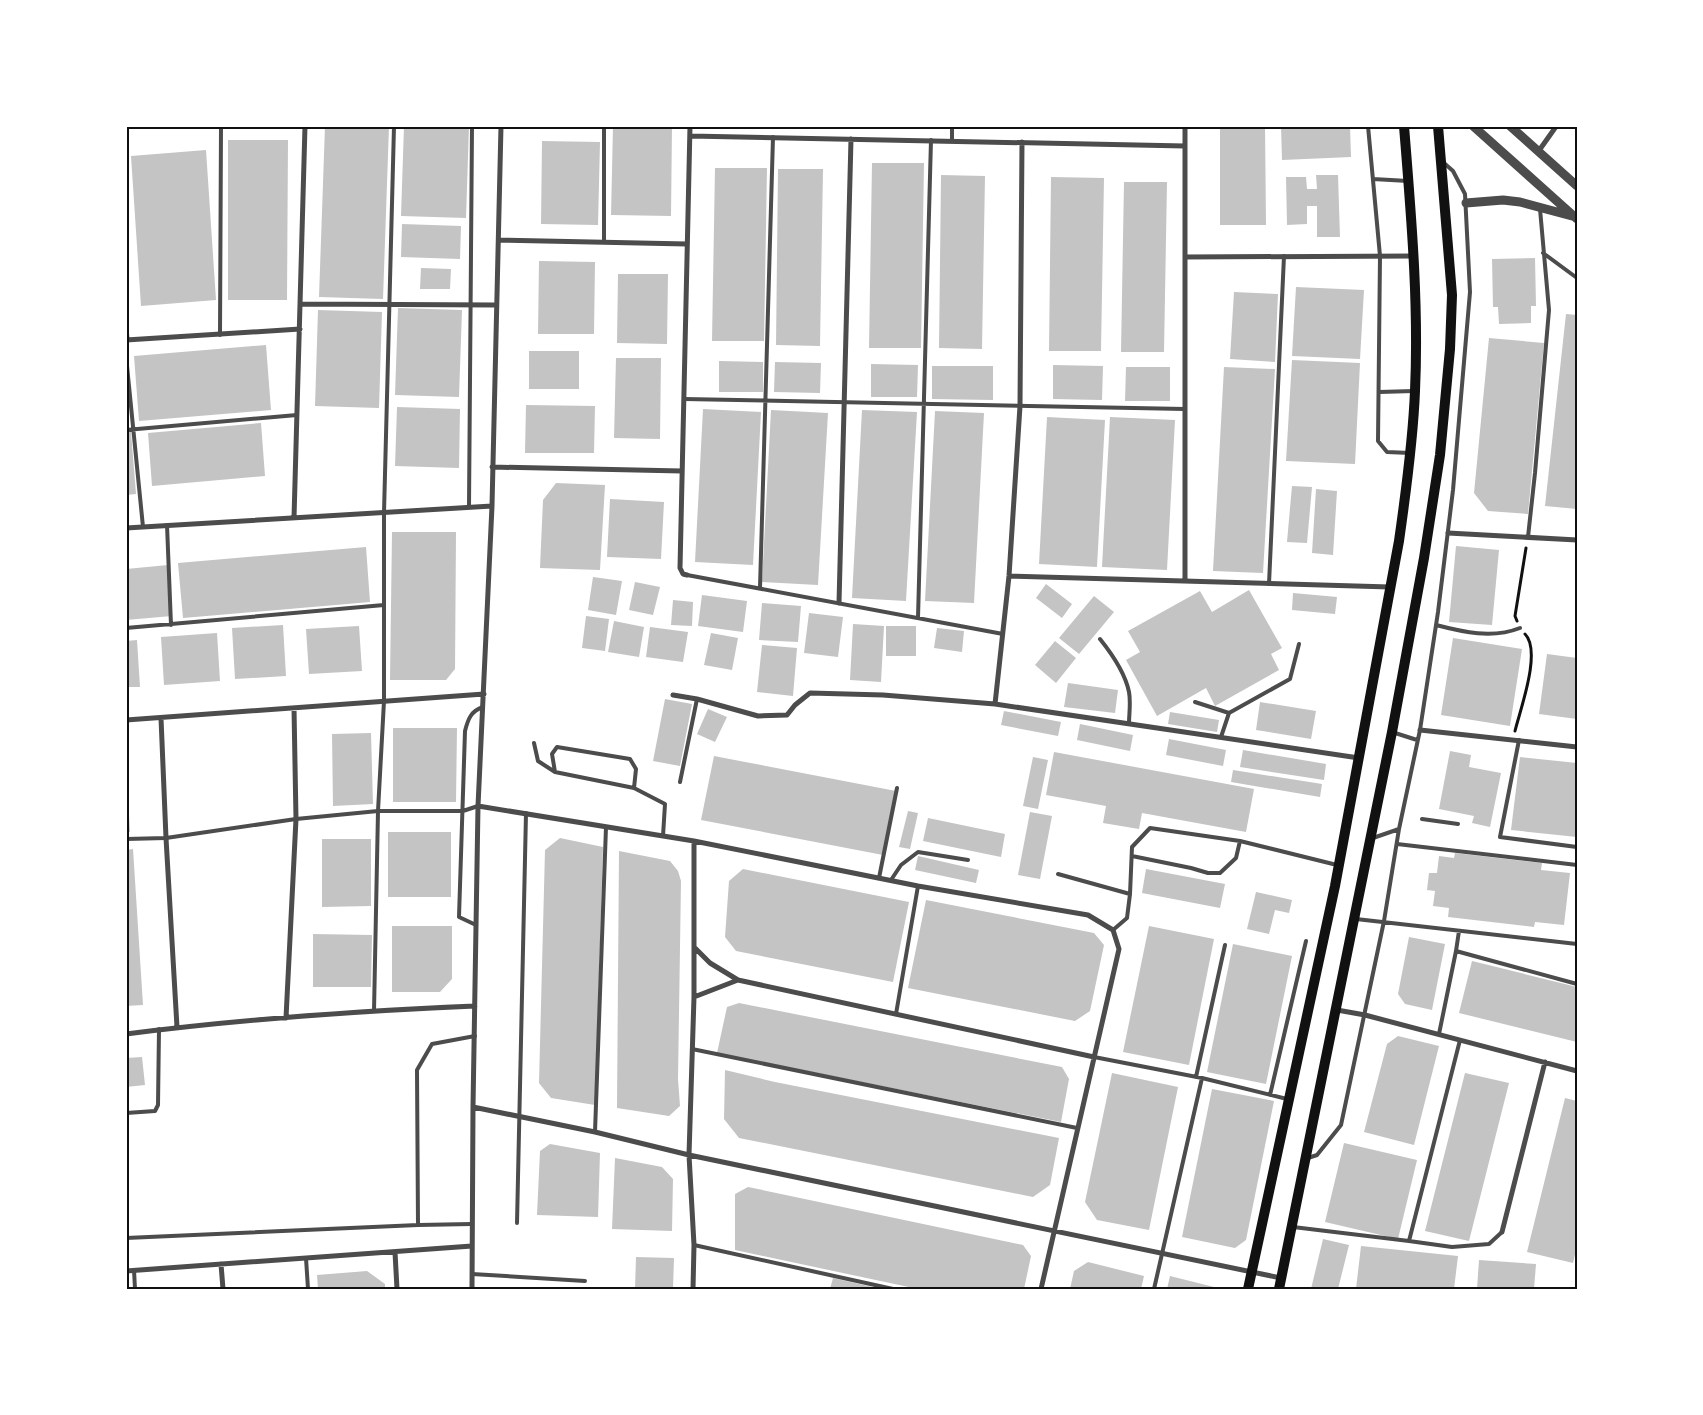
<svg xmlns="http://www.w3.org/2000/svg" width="1703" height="1415" font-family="'IBM Plex Sans',sans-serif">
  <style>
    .building { fill: #c4c4c4 }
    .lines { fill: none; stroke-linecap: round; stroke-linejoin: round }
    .path { stroke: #111; stroke-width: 3 }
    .service { stroke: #4c4c4c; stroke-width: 4 }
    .minor { stroke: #4c4c4c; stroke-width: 5 }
    .tertiary { stroke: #4c4c4c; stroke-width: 9 }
    .secondary { stroke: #111; stroke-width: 10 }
    .neatline { fill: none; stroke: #111; stroke-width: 2 }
  </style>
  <rect width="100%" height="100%" fill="#fff"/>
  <path class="building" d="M325,126H389L383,299L319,297Z
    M404,126H469L466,218L401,216Z
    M613,126H672L671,216L611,215Z
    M1220,126H1265L1266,225H1220Z
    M1281,126H1350L1351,157L1282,160Z
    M228,140H288L287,300H228Z
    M542,141L600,142L598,225L541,224Z
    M206,150L216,300L141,306L131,156Z
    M872,163H924L921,348H869Z
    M715,168H767L764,341H712Z
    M778,169H823L820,346L776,345Z
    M941,175L985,176L982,349L939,348Z
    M1316,175H1338L1340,237H1317V206H1307V224L1287,225L1286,177H1306L1307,189H1317Z
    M1051,177L1104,178L1101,351H1049Z
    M1124,182H1167L1164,352H1121Z
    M402,224L461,226L460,259L401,257Z
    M1535,258L1536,306H1531V323L1499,324L1498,307H1493L1492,259Z
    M539,261L595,262L594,334H538Z
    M421,268L451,269L450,289H420Z
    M618,274H668L667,344L617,343Z
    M1296,287L1364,290L1360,359L1292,356Z
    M1234,292L1278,294L1275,362L1230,359Z
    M398,308L462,310L459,397L395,395Z
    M318,310L382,312L379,408L315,406Z
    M1566,314L1577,315V509L1545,506Z
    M1489,338L1544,343L1528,514L1488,511L1474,493Z
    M266,345L271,410L139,421L134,356Z
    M529,351H579V389H529Z
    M616,358H661L660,439L614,438Z
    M1292,360L1360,363L1355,464L1286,461Z
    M719,361L763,362V392H719Z
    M775,362L821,363L820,393L774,392Z
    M871,364L918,365L917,397H871Z
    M1053,365L1103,366L1102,400L1053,399Z
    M932,366H993V400L932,399Z
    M1126,367H1170V401H1125Z
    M1224,367L1275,369L1263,573L1213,571Z
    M526,405L595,406L594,453H525Z
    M397,407L460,409L459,468L395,466Z
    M703,409L761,412L753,565L695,562Z
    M771,410L828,413L818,585L762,582Z
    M862,410L917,412L906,601L852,598Z
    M935,411L984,413L974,603L925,601Z
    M1047,417L1105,420L1097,567L1039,564Z
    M1110,417L1175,420L1167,570L1102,567Z
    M261,423L265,476L152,486L148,433Z
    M126,432H131L136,494L126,495Z
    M556,483L605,485L600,570L540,568L543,500Z
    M1292,486L1312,487L1307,543L1287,542Z
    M1316,489L1337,491L1333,555L1312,553Z
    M610,499L664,502L661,559L607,557Z
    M392,532H456L455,669L446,680H390Z
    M1456,546L1499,550L1492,625L1449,622Z
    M366,547L370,602L183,618L178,563Z
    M168,565L172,616L126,620V569Z
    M593,577L622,581L616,615L588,610Z
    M635,582L660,587L653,615L629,610Z
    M1046,584L1072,604L1062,618L1036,598Z
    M1249,590L1282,648L1271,654L1279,670L1215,706L1206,688L1157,716L1126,660L1140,652L1128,631L1200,591L1212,612Z
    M1293,593L1337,597L1335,614L1292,610Z
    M702,595L747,601L743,632L698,626Z
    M1094,596L1114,612L1079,654L1059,638Z
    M673,600L693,602L692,626L671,625Z
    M762,603L801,606L798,642L759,640Z
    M809,613L843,617L838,657L804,653Z
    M586,616L609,619L605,651L582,648Z
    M614,621L644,627L639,657L608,652Z
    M853,624L884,626L881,682L850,680Z
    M283,625L286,676L235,679L232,628Z
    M359,626L362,671L309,674L306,629Z
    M886,626H916V656H886Z
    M650,627L688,632L683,662L646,657Z
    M937,628L964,631L962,652L934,648Z
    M217,633L220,681L164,685L161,637Z
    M711,633L738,638L732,670L704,665Z
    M1453,638L1522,649L1510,726L1441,715Z
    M137,640L140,687H126V641Z
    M1055,641L1076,658L1056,683L1035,665Z
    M762,645L797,648L793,696L757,692Z
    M1547,654L1577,658V719L1539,714Z
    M1068,683L1118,690L1115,713L1064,707Z
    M665,699L692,704L680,766L653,761Z
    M1260,702L1316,711L1311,739L1256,730Z
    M708,709L727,717L715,742L697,734Z
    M1004,711L1061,722L1058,736L1001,725Z
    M1170,712L1219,720L1217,732L1168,724Z
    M1080,724L1133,735L1130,751L1077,740Z
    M393,728H457L456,802H393Z
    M371,733L373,804L333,806L332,734Z
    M1169,739L1226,750L1223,766L1166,755Z
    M1243,750L1326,764L1324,780L1240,767Z
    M1450,751L1471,755L1469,767L1501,773L1490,827L1472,823L1474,816L1439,809Z
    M1054,752L1254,789L1246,832L1142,813L1139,829L1103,823L1106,806L1046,795Z
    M714,756L896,791L883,855L701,820Z
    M1033,757L1048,760L1038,809L1023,806Z
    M1520,757L1577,763V837L1511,830Z
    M1233,770L1322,784L1320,797L1231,782Z
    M128,799L130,832H126V800Z
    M908,811L918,813L910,849L899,847Z
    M1030,812L1052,816L1040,879L1018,875Z
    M928,818L1005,834L1001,857L923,841Z
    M388,832H451V897H388Z
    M560,838L603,847L595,1105L551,1098L539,1083L545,850Z
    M322,839H371V906L322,907Z
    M133,849L143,1005L126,1006V850Z
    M619,851L670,861L678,871L681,881L678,1079L680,1106L669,1116L617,1108Z
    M1455,853L1542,863L1541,870L1570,873L1564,925L1535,922L1534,927L1448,917L1449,908L1433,906L1435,891L1427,890L1429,873H1437L1439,856L1454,858Z
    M918,856L979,870L976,883L915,870Z
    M743,869L909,902L893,982L736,951L725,937L729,881Z
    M1146,869L1225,884L1220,908L1142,893Z
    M1256,892L1292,900L1289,913L1275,910L1269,934L1247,929Z
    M926,900L1094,933L1104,945L1090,1011L1075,1021L908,988Z
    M392,926H452V979L440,992H392Z
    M1149,926L1214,939L1189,1065L1123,1052Z
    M313,934L372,935L371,987H313Z
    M1409,937L1445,944L1432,1010L1405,1004L1398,994Z
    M1233,944L1292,956L1266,1084L1207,1072Z
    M1472,961L1577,987V1042L1459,1013Z
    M739,1003L1062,1067L1069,1079L1061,1122L717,1053L727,1007Z
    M1398,1036L1439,1046L1414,1145L1364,1132L1387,1044Z
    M142,1057L145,1085L126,1087V1058Z
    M725,1070L775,1082L1059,1138L1050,1185L1033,1197L739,1138L724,1119Z
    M1112,1073L1178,1087L1149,1230L1097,1220L1085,1202Z
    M1465,1073L1509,1083L1469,1241L1425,1231Z
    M1212,1089L1274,1101L1246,1240L1235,1248L1182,1237Z
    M1565,1098L1577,1101V1246L1573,1263L1527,1252Z
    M1344,1143L1417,1160L1398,1239L1325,1222Z
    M550,1144L600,1153L598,1217L537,1215L540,1151Z
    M615,1158L662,1167L673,1179L672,1231L612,1229Z
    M748,1187L1023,1245L1031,1256L1024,1289H918L735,1250V1194Z
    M1323,1239L1349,1245L1338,1289H1311Z
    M1361,1246L1458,1256L1454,1289H1356Z
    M636,1257L674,1258L673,1289H635Z
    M1479,1260L1536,1264L1534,1289H1477Z
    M1088,1262L1144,1276L1141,1289H1070L1074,1271Z
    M367,1271L385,1284V1289H318L317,1275Z
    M1170,1276L1218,1288V1289H1167Z
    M833,1278L877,1288L876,1289H830Z"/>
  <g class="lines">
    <path class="path" d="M1517,621L1515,616L1526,548
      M1515,731C1520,710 1542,651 1525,634"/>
    <path class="service" d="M952,126V141
      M1368,126L1380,256L1378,441L1387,452L1410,453
      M1373,179L1408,181
      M604,242V126
      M1543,253L1577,278
      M220,335L221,126
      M126,356L143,527
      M1379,392L1414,391
      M684,399L1185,409
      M126,430L297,415
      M469,507L472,126
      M167,525L171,625
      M1528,537L1535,473L1549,310L1540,209
      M687,575L1003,634
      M1269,584L1284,256
      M760,588L773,137
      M918,618L931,140
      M1436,625C1463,632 1492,639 1520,628
      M126,628L384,605
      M1100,639C1112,654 1125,672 1129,692C1131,702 1129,714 1129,724
      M1195,702L1229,713
      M1392,732L1417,740
      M1221,737L1229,713L1290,679L1299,644
      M1519,740L1500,837L1577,847
      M534,743L538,761L555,772L634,788L665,804L663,836
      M555,772L552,754L557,747L630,759L636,769L634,788
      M680,782L697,699
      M1422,819L1458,824
      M1373,838L1399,829
      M126,839L166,838L296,819L378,811H463L478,806
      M1397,844L1577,865
      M1132,856L1191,868L1208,873H1220L1236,858L1240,841
      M1058,874L1130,894
      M879,878L897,788
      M891,880L901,865L918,852L968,860
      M1356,919L1577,944
      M476,925L459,917L465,731C468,719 471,711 483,707
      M1113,930L1127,918L1130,894L1132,847L1150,828L1240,841L1337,865
      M1456,951L1577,984
      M374,1011L378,811L384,701V513L394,126
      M896,1014L918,886
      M1439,1034L1456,951L1459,931
      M1460,1040L1409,1241L1452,1247L1489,1244L1502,1232
      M692,1049L1077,1128
      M1094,1057L1202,1078L1287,1099
      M1196,1077L1225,945
      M1270,1095L1306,941
      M126,1113L155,1111L158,1105L159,1029
      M595,1132L606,827
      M1308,1158L1317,1155L1341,1125L1384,921L1399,829L1420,730L1438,612L1453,490L1470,292L1465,194L1453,171L1444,163
      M517,1223L526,813
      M472,1224L418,1225L417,1070L432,1044L475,1036
      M1293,1227L1409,1241
      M126,1238L418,1225
      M694,1245L893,1289
      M306,1258L308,1289
      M134,1270L135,1289
      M472,1274L585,1281
      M1154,1289L1202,1078"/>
    <path class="minor" d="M690,136L1185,146
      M1538,152L1555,128L1553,126
      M499,240L687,244
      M1185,257L1413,256
      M300,304L495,305
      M126,327L127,340
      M126,340L300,329
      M492,467L682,471
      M294,518L305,126
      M126,528L492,506
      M1448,533L1577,540
      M687,575L683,574L680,568L690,126
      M1009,576L1390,587
      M1185,581V126
      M839,603L851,139
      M673,695L697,699L758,716L787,715L795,705L810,693L883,695L995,704L1359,758
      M995,704L1009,576L1020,406L1022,142
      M161,718L166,838L177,1027
      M126,720L484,694
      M1420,730L1577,747
      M478,806L694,841L918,886L1088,915L1113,930L1119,949L1041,1289
      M695,948L710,963L738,980
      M694,997L738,980L1094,1057
      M1337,1010L1365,1015L1577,1071
      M286,1018L296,819L294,708
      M126,1034C242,1019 358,1011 475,1006
      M473,1107L595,1132L689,1155L1281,1278
      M1502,1232L1545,1062
      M395,1252L397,1289
      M221,1264L223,1289
      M126,1271L472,1246
      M472,1289L473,1107L478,806L492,506L501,126
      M693,1289L694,1245L689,1155L694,997V841"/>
    <path class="tertiary" d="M1473,126L1577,219
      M1510,126L1577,186
      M1466,203L1503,200L1520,202L1572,216"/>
    <path class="secondary" d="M1248,1289L1335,886L1399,541C1406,492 1413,441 1415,391C1419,303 1411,214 1404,126
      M1279,1289L1392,732L1424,558L1440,455L1450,349L1452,295L1438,126"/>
  </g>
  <rect width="1703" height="1415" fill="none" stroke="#ffffff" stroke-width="255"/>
  <rect x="128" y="128" width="1448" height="1160" class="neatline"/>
</svg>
